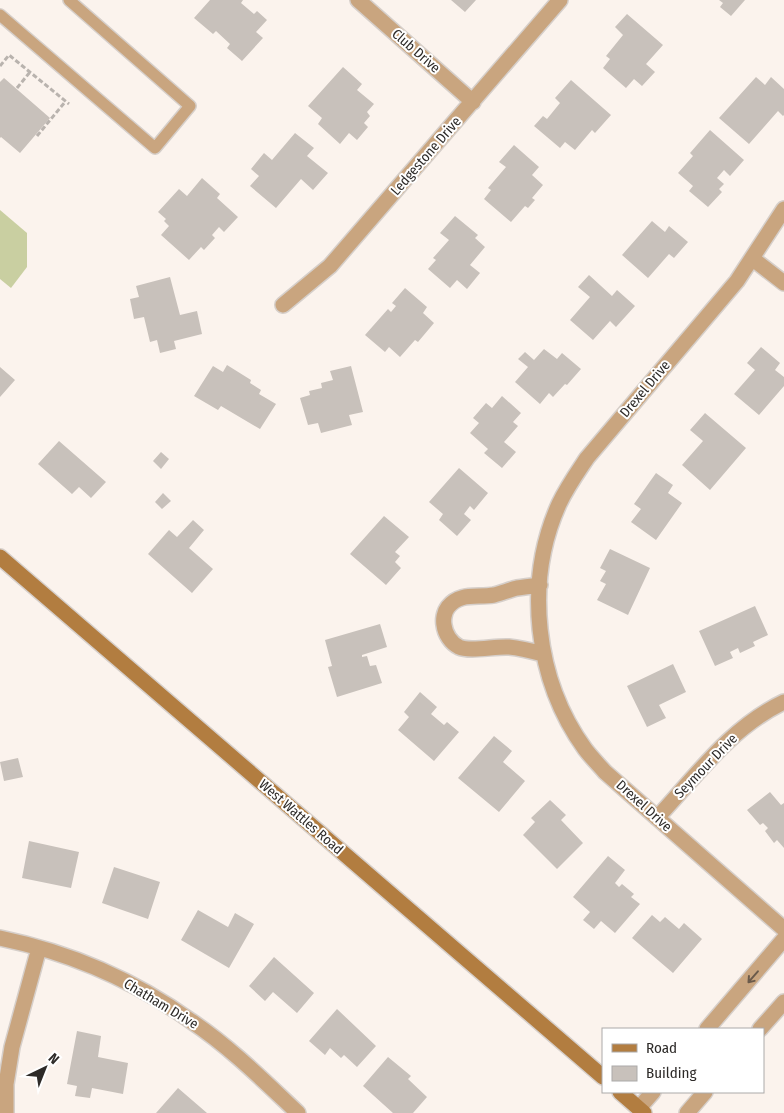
<svg xmlns="http://www.w3.org/2000/svg" width="784" height="1113" font-family="'Fira Sans Condensed',sans-serif">
  <style>
    .green { fill: #c9cfa1 }
    .building { fill: #c8c1bb }
    .lines { fill: none; stroke-linecap: round; stroke-linejoin: round }
    .lane-casing { stroke: #d6cfca; stroke-width: 14 }
    .street-casing { stroke: #d6cfca; stroke-width: 18 }
    .secondary-casing { stroke: #d6cfca; stroke-width: 18 }
    .path { stroke: #b9b3ae; stroke-width: 3; stroke-dasharray: 5 2.5; stroke-linecap: butt }
    .lane { stroke: #c9a57f; stroke-width: 11 }
    .street { stroke: #c9a57f; stroke-width: 15 }
    .secondary { stroke: #b27d40; stroke-width: 15 }
    .oneway { stroke: #6b5b4b }
    .labels { text-anchor: middle; dominant-baseline: central; stroke-width: 4; stroke-linejoin: round; paint-order: stroke }
    .street-label { font-size: 14px; fill: #2d2a28; stroke: #fff }
  </style>
  <rect width="100%" height="100%" fill="#fbf3ed"/>
  <path class="green" d="M0,210L27,233V267L11,288L0,279Z"/>
  <path class="building" d="M210,0H243L241,3L254,14L257,11L267,20L256,32L263,38L242,61L227,48L230,44L216,31L213,34L194,18Z
    M451,0H476L465,12Z
    M719,0H745L731,16L720,7L723,3Z
    M627,14L663,45L646,64L655,72L642,86L634,79L626,88L603,68L610,59L606,56L623,35L615,27Z
    M343,67L362,84L357,90L374,104L367,112L370,116L364,123L368,127L357,140L349,133L340,144L318,124L322,118L308,106Z
    M756,77L765,85L771,77L784,89V115L783,116L778,111L749,144L719,118Z
    M4,78L50,118L20,153L1,137L0,138V82Z
    M571,80L611,115L595,133L592,130L575,150L565,142L560,148L534,126L543,116L547,119L560,103L555,98Z
    M710,130L744,160L730,176L724,170L717,178L724,184L719,189L722,192L708,207L689,191L693,186L678,173L693,156L690,153Z
    M295,133L314,148L307,156L328,173L313,190L301,179L276,208L250,186L259,176L251,169L264,153L272,160Z
    M514,145L539,167L532,175L543,185L532,198L535,200L528,208L525,206L511,222L484,199L491,190L488,188L506,167L499,162Z
    M202,178L220,194L217,198L238,217L224,232L219,227L212,235L215,238L204,250L201,247L189,260L161,235L169,226L164,221L166,219L158,212L179,189L187,196Z
    M455,216L478,235L475,238L485,247L470,265L480,273L467,289L457,280L450,288L428,269L436,260L433,258L449,240L440,233Z
    M652,221L665,232L669,226L688,242L674,258L669,254L648,278L622,255Z
    M589,275L612,296L617,290L635,306L616,327L610,321L593,340L570,320L590,297L578,287Z
    M170,277L180,315L197,311L202,334L174,341L176,349L160,353L157,340L150,342L144,317L134,319L130,299L139,297L136,286Z
    M405,288L427,307L423,313L434,323L418,342L415,340L400,357L389,347L385,352L365,335L388,309L391,312L396,306L392,303Z
    M761,347L780,363L775,370L784,377V386L759,415L734,394L755,370L747,363Z
    M544,349L557,359L562,353L581,369L567,385L565,384L553,397L549,393L540,404L515,382L528,367L518,359L525,352L534,360Z
    M227,365L251,380L250,383L261,390L259,394L276,404L260,429L221,406L218,410L194,396L213,366L223,372Z
    M351,366L363,412L349,415L352,425L321,433L318,423L308,425L300,398L310,395L309,391L322,388L321,383L333,380L330,371Z
    M0,367L15,380L0,397Z
    M502,396L521,413L513,422L518,426L504,442L516,452L502,468L484,453L488,449L470,433L479,423L473,418L486,403L492,408Z
    M705,413L746,448L710,490L682,465L703,441L690,430Z
    M59,441L106,482L91,498L79,487L72,494L38,464Z
    M161,452L169,459L161,469L153,461Z
    M459,468L488,493L474,510L470,506L464,514L471,520L457,536L439,520L443,514L429,502Z
    M656,473L673,485L668,493L682,503L656,540L631,522L641,509L634,504Z
    M163,493L171,501L162,509L155,502Z
    M384,516L409,537L395,552L400,556L395,562L401,568L386,585L350,554Z
    M193,520L204,530L189,548L213,569L192,593L148,554L169,530L177,537Z
    M610,549L650,568L628,615L597,600L606,584L600,581L606,571L600,568Z
    M755,606L768,635L753,642L755,646L740,653L738,648L730,652L733,658L715,666L699,631Z
    M380,624L387,647L362,655V657L367,656L370,666L376,665L382,683L337,697L328,667L332,666L325,640Z
    M673,664L686,692L659,705L666,718L647,727L627,686Z
    M420,692L437,707L431,714L444,725L447,722L459,732L434,761L398,730L409,717L404,712Z
    M494,736L512,751L503,762L525,781L499,812L458,778Z
    M18,758L23,777L4,781L0,762Z
    M770,792L781,805L784,803V848L777,840L774,843L765,831L768,828L763,823L760,825L747,810Z
    M550,800L566,815L561,820L583,843L557,869L523,835L535,822L531,818Z
    M29,841L79,852L71,888L22,878Z
    M608,856L625,870L615,883L619,887L622,884L634,894L631,897L640,904L615,933L601,921L594,929L583,920L590,912L573,897Z
    M114,867L160,882L148,919L102,903Z
    M198,910L228,927L235,913L254,924L229,968L181,940Z
    M652,915L660,922L665,917L679,929L684,923L702,939L673,973L632,938Z
    M274,957L314,993L297,1013L273,992L265,1001L249,986Z
    M337,1009L376,1046L357,1067L344,1055L341,1058L330,1048L325,1055L309,1041Z
    M77,1031L101,1036L98,1057L128,1063L123,1094L92,1088L90,1098L75,1096L77,1086L67,1084Z
    M388,1057L411,1076L408,1079L427,1097L413,1113H393L363,1086Z
    M178,1088L207,1113H156Z"/>
  <g class="lines">
    <g class="lane-casing">
      <path id="lane" d="M0,15L155,148L190,106L69,0"/>
    </g>
    <g class="street-casing">
      <path id="street" d="M358,0L473,102
        M784,209L737,281L587,458C577,473 567,487 559,504C524,582 535,680 585,749C591,757 598,764 605,772L784,929
        M753,259L784,283
        M283,305L330,266L560,0
        M540,585C532,586 524,587 517,588C509,590 502,593 494,595C477,598 460,592 448,607C444,612 443,620 444,625C445,634 451,643 459,647C470,652 495,646 509,647C520,648 532,651 543,654
        M657,818C696,776 731,727 784,702
        M0,938C68,952 134,980 191,1021C230,1047 264,1081 298,1113
        M707,1029L784,939
        M760,1029L784,1002
        M639,1108L653,1092
        M6,1113V1084L12,1047L39,948
        M687,1113L705,1092"/>
    </g>
    <g class="secondary-casing">
      <path id="secondary" d="M0,557L603,1077
        M620,1092L644,1113"/>
    </g>
    <path class="path" d="M0,66L9,55L69,104
      M17,88L30,72
      M37,136L65,102"/>
    <use href="#lane" class="lane"/>
    <use href="#street" class="street"/>
    <use href="#secondary" class="secondary"/>
  </g>
  <defs><path id="oneway-shaft" d="M-6 0H5M1.5-3L5.5 0L1.5 3" fill="none" stroke-width="1.6" stroke-linecap="round" stroke-linejoin="round" transform="scale(1.25)"/></defs>
  <use class="oneway" href="#oneway-shaft" transform="translate(753 977) rotate(131)"/>
  <g class="labels">
    <g class="street-label">
      <text transform="translate(416 51) rotate(41)">Club Drive</text>
      <text transform="translate(426 156) rotate(-49)">Ledgestone Drive</text>
      <text transform="translate(645 389) rotate(-50)">Drexel Drive</text>
      <text transform="translate(706 766) rotate(-46)">Seymour Drive</text>
      <text transform="translate(644 806) rotate(42)">Drexel Drive</text>
      <text transform="translate(301 817) rotate(41)">West Wattles Road</text>
      <text transform="translate(161 1004) rotate(31)">Chatham Drive</text>
    </g>
  </g>
  <rect x="602" y="1028" width="162" height="65" fill="#ffffff" stroke="#abaaa9"/>
  <rect x="612" y="1044" width="25" height="8" fill="#b27d40" stroke="#abaaa9"/>
  <text x="646" y="1053" font-size="15" fill="#2d2a28">Road</text>
  <rect x="612" y="1066" width="25" height="15" fill="#c8c1bb" stroke="#abaaa9"/>
  <text x="646" y="1078" font-size="15" fill="#2d2a28">Building</text>
  <g transform="translate(45 1068) rotate(43)" stroke="#ffffff" stroke-width="4" paint-order="stroke">
  <path d="M0-4L9 19L0 12L-9 19Z" fill="#2d2a28"/>
  <text y="-8" font-size="14" font-weight="bold" text-anchor="middle" fill="#2d2a28">N</text>
  </g>
</svg>
